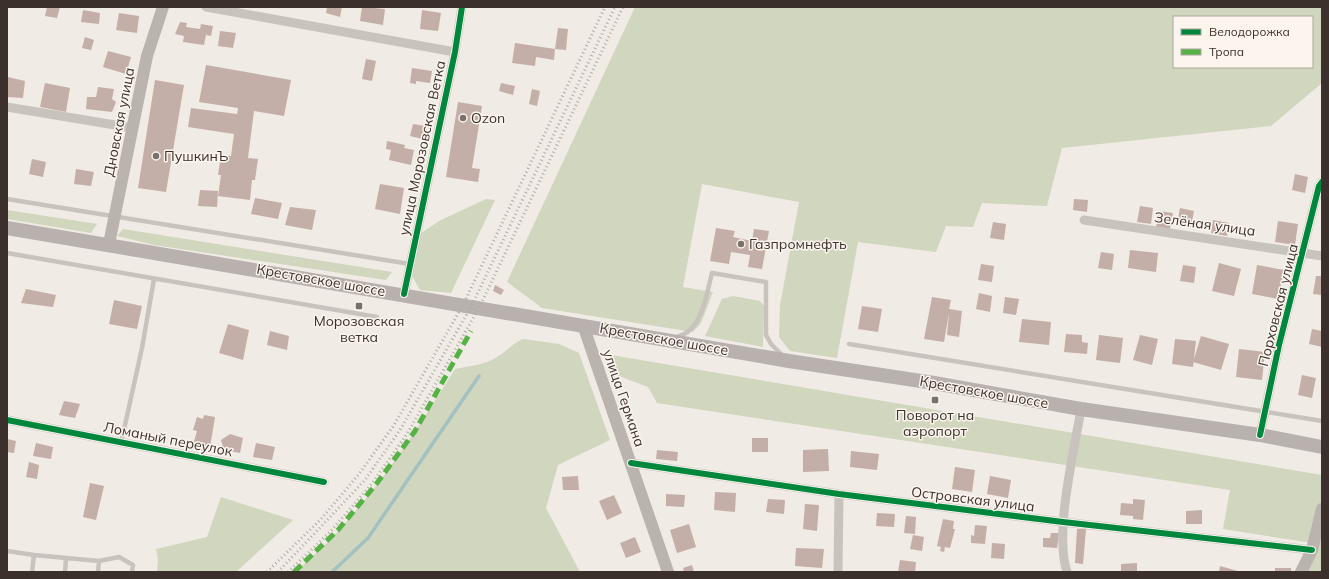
<svg xmlns="http://www.w3.org/2000/svg" width="1329" height="579" font-family="Mulish,sans-serif">
  <style>
    .green { fill: #d1d6bf; fill-rule: evenodd }
    .lines { fill: none; stroke-linecap: round; stroke-linejoin: round }
    .stream { stroke: #a1c2c1; stroke-width: 3.5 }
    .building { fill: #c3afa7 }
    .lane { stroke: #c9c3be; stroke-width: 4.5 }
    .street { stroke: #c9c3be; stroke-width: 9 }
    .secondary { stroke: #bab3ae; stroke-width: 12 }
    .primary { stroke: #b8b1ad; stroke-width: 14 }
    .rail { stroke: #b1aca8; stroke-width: 3; stroke-dasharray: 1 3; stroke-linecap: butt }
    .quiet { stroke: #57b246; stroke-width: 5; stroke-dasharray: 10 5; stroke-linecap: butt }
    .cycleway-casing { stroke: #fbf5ee; stroke-width: 8 }
    .cycleway { stroke: #00873e; stroke-width: 6 }
    .poi-dot { fill: #7a716c; stroke: #fbf5ee; stroke-width: 1.5 }
    .labels { text-anchor: middle; dominant-baseline: central; stroke-width: 3; stroke-linejoin: round; paint-order: stroke }
    .poi-label { font-size: 14px; fill: #3b302b; stroke: #fbf5ee; text-anchor: start }
    .street-label { font-size: 14px; fill: #3b302b; stroke: #fbf5ee }
  </style>
  <rect width="100%" height="100%" fill="#f0ebe5"/>
  <path class="green" d="M635,7H1322V83L1271,126L1062,148L1047,206L982,203L973,227L946,226L936,252L858,242L837,358L790,351L779,337L780,305L799,202L702,184L683,287L713,292L701,323L693,332L542,308L507,282ZM1174,17H1312V67H1174Z
    M486,199L495,200L451,293L420,290L411,274L420,234L439,221Z
    M7,210L97,224L91,233L7,219Z
    M123,229L392,272L386,280L154,245L117,236Z
    M733,296L760,301L764,306L763,347L705,336L722,299Z
    M523,339L559,344L579,353L610,440L558,465L546,508L580,572H296C310,558 326,545 339,530C384,481 420,425 455,369C469,366 485,365 497,357C507,351 513,343 523,339Z
    M611,355L1322,475V572H1301L1312,543L1223,529L1230,490L657,403L648,387L608,372Z
    M221,497L293,520L236,572H157L158,560L156,549L207,537Z"/>
  <g class="lines">
    <path class="stream" d="M332,572L368,538L479,376"/>
  </g>
  <path class="building" d="M47,7H60L57,18L45,16Z
    M327,7H342L340,17L326,13Z
    M362,7L385,9L383,25L360,21Z
    M83,10L100,13L99,24L81,22Z
    M422,10L441,13L438,31L420,29Z
    M119,13L139,16L137,33L116,30Z
    M180,22L187,23L186,27L200,29L201,24L213,26L211,36L206,35L204,45L183,42L184,36L175,34Z
    M558,28L568,29L566,50L555,49Z
    M220,31L236,33L233,48L218,46Z
    M85,37L94,40L91,50L82,48Z
    M515,43L555,49L554,60L536,57L535,66L512,63Z
    M108,51L131,57L126,74L103,67Z
    M366,59L376,61L372,81L362,79Z
    M206,65L291,80L284,116L254,111L248,158L258,159L255,180H252L250,200L218,196L221,175H218L221,155L231,156L234,134L188,127L191,108L237,114L238,108L199,102Z
    M412,68L432,71L430,83L416,81V84L410,83Z
    M8,77L25,81L23,98L7,97Z
    M155,80L184,85L166,192L138,188Z
    M45,83L70,88L66,112L40,107Z
    M501,83L515,86L513,95L499,91Z
    M98,87L114,89L112,99L116,102L112,112L86,109L87,97H96Z
    M532,89L540,91L537,106L529,104Z
    M458,102L482,106L472,168L480,169L478,182L446,177Z
    M413,124L425,126L422,139L410,136Z
    M387,141L405,145L404,148L414,150L411,165L389,160L391,150L386,149Z
    M32,159L46,162L43,177L29,174Z
    M76,169L94,172L91,186L74,184Z
    M1295,174L1308,177L1305,193L1292,190Z
    M380,184L404,188L400,214L375,209Z
    M200,190L218,191L217,207L198,206Z
    M255,198L282,203L278,219L251,214Z
    M1074,199L1088,200L1087,212L1073,210Z
    M1140,206L1153,208L1151,224L1137,222Z
    M290,207L316,210L312,230L285,225Z
    M1180,208L1194,211L1191,227L1177,225Z
    M1159,211L1173,213L1170,229L1156,227Z
    M1213,220L1229,223L1227,236L1211,233Z
    M1278,221L1298,224L1295,245L1275,242Z
    M993,222L1006,224L1004,240L990,238Z
    M716,228L735,231L733,237L752,241L754,229L769,231L762,269L748,267L750,255L731,252L729,264L710,261Z
    M1130,250L1158,253L1156,272L1128,268Z
    M1101,252L1114,254L1112,270L1098,268Z
    M1219,263L1241,269L1234,296L1212,291Z
    M981,264L994,266L992,282L978,280Z
    M1183,265L1196,267L1194,283L1180,281Z
    M1257,265L1284,270L1278,299L1252,294Z
    M1316,276H1322V295L1313,294Z
    M495,285L504,290L501,295L493,291Z
    M26,289L56,295L53,307L21,303Z
    M979,293L992,296L990,312L976,309Z
    M932,297L951,300L949,309L962,311L959,337L947,335L949,313L944,342L924,339Z
    M1005,297L1019,299L1016,315L1003,313Z
    M114,300L142,306L137,329L109,324Z
    M862,306L882,309L878,332L858,329Z
    M1022,319L1051,322L1049,345L1019,342Z
    M228,324L249,330L243,360L219,353Z
    M1312,329L1322,331V347L1309,344Z
    M270,331L289,336L287,350L267,345Z
    M1066,334L1082,335V342L1088,343L1087,354L1064,352Z
    M1099,335L1123,338L1120,363L1096,360Z
    M1140,335L1158,339L1152,365L1133,360Z
    M1201,336L1229,344L1221,370L1193,362Z
    M1175,339L1196,341L1193,367L1172,364Z
    M1239,349L1265,352L1262,380L1236,377Z
    M1302,375L1316,378L1312,398L1298,395Z
    M64,401L80,404L75,418L59,415Z
    M204,415L215,417L209,453L192,448L197,431L193,430L197,417L203,419Z
    M230,434L243,438L240,453L224,450L221,440Z
    M752,438H768V452H752Z
    M7,439L16,441L14,453L7,452Z
    M36,443L53,447L51,459L33,456Z
    M256,443L275,447L272,460L253,457Z
    M828,449L829,471L803,472V450Z
    M657,450L678,452L677,461L656,459Z
    M851,451L879,454L877,470L850,467Z
    M29,462L39,465L37,479L26,477Z
    M955,467L975,470L972,492L952,489Z
    M578,476L579,490H563L562,477Z
    M990,476L1011,480L1008,498L987,494Z
    M90,483L104,486L96,520L83,517Z
    M715,492L736,493L735,512L714,510Z
    M666,494L685,495L684,507L666,506Z
    M614,495L622,513L607,520L599,501Z
    M768,499L785,500L784,514L766,512Z
    M1133,499L1145,500L1143,520L1133,519V516L1120,515L1121,503L1133,504Z
    M805,504L819,505L817,531L803,529Z
    M1202,510V524H1186V511Z
    M877,513L895,514L894,527L876,526Z
    M906,516L916,517L915,534L904,533Z
    M943,519L954,521L953,529H955L950,548L945,547L944,552L940,551L941,547L937,546Z
    M689,524L696,547L677,553L670,530Z
    M975,525L987,526L985,544L971,543V535L974,536Z
    M1077,529H1086L1083,564L1075,563Z
    M1051,533H1059L1057,548L1043,547V538H1050Z
    M913,535L924,537L922,551L910,549Z
    M635,537L641,552L626,558L620,543Z
    M992,543L1005,544L1004,559L991,558Z
    M796,548L824,549L822,568L795,566Z
    M900,560L916,562L915,572H898Z
    M1137,563V572H1121V564Z
    M692,565L694,572H684L683,568Z
    M1220,566L1238,571L1237,572H1219Z
    M1275,568H1291V572H1275Z"/>
  <g class="lines">
    <path class="lane" d="M7,199L410,264
      M7,253L377,317
      M677,337C703,330 706,295 712,273L766,282V335L771,344L783,356
      M849,344L1322,421
      M121,443L142,348L154,279
      M7,551L34,555
      M32,572L34,555L99,561L119,557L133,565L132,572
      M65,572L66,559
      M98,572L99,561"/>
    <path class="street" d="M206,7L455,52
      M7,107L133,128
      M1084,220L1322,256
      M404,294L455,52L462,7
      M7,420L324,482
      M1260,435L1279,345L1319,186L1322,182
      M631,463L839,494L1063,522L1312,550
      M838,572L839,494
      M1067,572C1054,533 1074,452 1081,409"/>
    <path class="secondary" d="M109,244L147,56L163,7
      M583,325L668,572
      M1301,572L1312,550L1322,509"/>
    <path class="primary" d="M7,228L789,361L934,383L1081,409L1260,435L1322,447"/>
    <path class="rail" d="M267,572L322,518L359,474L394,425L463,305L605,7
      M278,572L365,480L400,430L471,307L615,7
      M288,572L330,532L370,486L407,434L479,308L623,7"/>
    <path class="quiet" d="M294,572L338,530L377,483L415,431L471,331"/>
    <g class="cycleway-casing">
      <path id="cycleway" d="M404,294L455,52L462,7
        M7,420L324,482
        M1260,435L1279,345L1319,186L1322,182
        M631,463L839,494L1063,522L1312,550"/>
    </g>
    <use href="#cycleway" class="cycleway"/>
  </g>
  <g class="poi-dot">
    <circle cx="463" cy="118" r="4"/>
    <circle cx="156" cy="156" r="4"/>
    <circle cx="741" cy="244" r="4"/>
    <rect x="355" y="302" width="8" height="8" rx="2"/>
    <rect x="931" y="396" width="8" height="8" rx="2"/>
  </g>
  <g class="labels">
    <g class="poi-label">
      <text x="471" y="118">Ozon</text>
      <text x="164" y="156">ПушкинЪ</text>
      <text x="749" y="244">Газпромнефть</text>
      <text x="359" y="321" text-anchor="middle">Морозовская<tspan x="359" dy="16">ветка</tspan></text>
      <text x="935" y="415" text-anchor="middle">Поворот на<tspan x="935" dy="16">аэропорт</tspan></text>
    </g>
    <g class="street-label">
      <text transform="translate(119 122) rotate(-79)">Дновская улица</text>
      <text transform="translate(422 148) rotate(-78)">улица Морозовская Ветка</text>
      <text transform="translate(1205 224) rotate(8)">Зелёная улица</text>
      <text transform="translate(321 280) rotate(10)">Крестовское шоссе</text>
      <text transform="translate(1278 305) rotate(-76)">Порховская улица</text>
      <text transform="translate(664 339) rotate(10)">Крестовское шоссе</text>
      <text transform="translate(984 392) rotate(10)">Крестовское шоссе</text>
      <text transform="translate(624 398) rotate(71)">улица Германа</text>
      <text transform="translate(168 439) rotate(11)">Ломаный переулок</text>
      <text transform="translate(973 499) rotate(7)">Островская улица</text>
    </g>
  </g>
  <rect width="1329" height="579" fill="none" stroke="#3b302b" stroke-width="16"/>
  <rect x="1173" y="16" width="140" height="52" fill="#fbf5ee" stroke="#aea6a0"/>
  <rect x="1181" y="29" width="20" height="6" fill="#00873e" stroke="#aea6a0"/>
  <text x="1209" y="36" font-size="12" fill="#3b302b">Велодорожка</text>
  <rect x="1181" y="49" width="20" height="6" fill="#57b246" stroke="#aea6a0"/>
  <text x="1209" y="56" font-size="12" fill="#3b302b">Тропа</text>
</svg>
